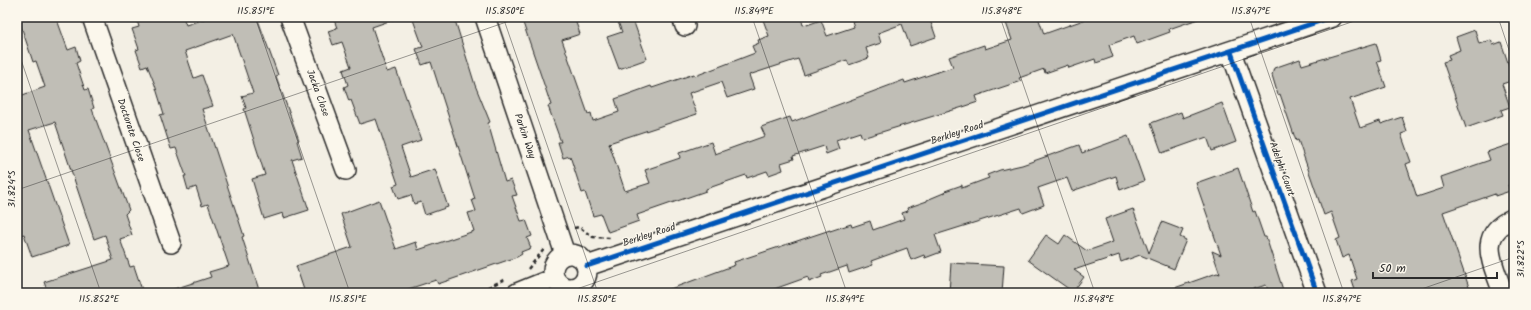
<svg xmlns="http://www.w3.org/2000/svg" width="1531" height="310" font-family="Kalam,sans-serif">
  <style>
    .building { fill: #c0beb6; stroke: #2b2b2b }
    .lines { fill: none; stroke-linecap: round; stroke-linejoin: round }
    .minor-casing { stroke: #2b2b2b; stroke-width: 22 }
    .path { stroke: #2b2b2b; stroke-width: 2.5; stroke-dasharray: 4 3; stroke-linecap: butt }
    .minor { stroke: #fbf7ec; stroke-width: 19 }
    .cycleway-casing { stroke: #fbf7ec; stroke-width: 8 }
    .cycleway { stroke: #0057b8; stroke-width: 5 }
    .ticks { fill: none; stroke: #2b2b2b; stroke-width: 1; stroke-opacity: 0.45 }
    .labels { text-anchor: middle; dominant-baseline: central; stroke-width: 3; stroke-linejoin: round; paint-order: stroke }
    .street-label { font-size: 10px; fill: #2b2b2b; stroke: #fbf7ec }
    .neatline { fill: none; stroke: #2b2b2b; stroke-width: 1.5 }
    .ticks-label { font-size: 10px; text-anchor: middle; fill: #2b2b2b }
  </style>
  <rect width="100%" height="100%" fill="#f3efe4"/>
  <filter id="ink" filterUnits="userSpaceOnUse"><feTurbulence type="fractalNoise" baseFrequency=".025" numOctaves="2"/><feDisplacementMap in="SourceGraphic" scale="8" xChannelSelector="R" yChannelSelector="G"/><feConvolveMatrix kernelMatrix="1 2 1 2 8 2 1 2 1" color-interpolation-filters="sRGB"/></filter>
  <g filter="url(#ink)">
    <path class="building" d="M18,17H56L68,50L76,47L80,61L76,63L85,90L88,89L94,108L92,109L129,210L125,214L132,235L120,239L130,267L134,266L143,293H48L44,282L113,260L105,235L94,239L55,122L29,130L69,245L32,257L24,234L17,236V97L45,87L36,61L33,62Z
      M136,17H183L186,25L210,17H257L278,75L276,76L299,140L297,141L302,157L292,160L309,210L284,218L283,213L264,219L252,179L265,175L244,109L246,108L242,96L253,93L233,34L185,51L194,78L202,75L213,106L202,109L244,236L242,237L260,293H171V290L211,277L209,272L229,266L208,204L202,206L196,187L188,190L184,176H186L176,148L171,149L160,115L164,114L155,85L147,65L142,67L136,50L139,49L132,29L139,27Z
      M333,17H395V19L372,27L387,72L396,69L421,140L401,147L411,177L435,169L448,207L425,215L421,202L414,204L411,195L398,199L393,186L398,184L376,119L360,124L351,100L349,101L344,87L348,85L343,70L351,67L342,42L333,45L328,31L337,28Z
      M412,17H454L475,85L490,122L488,123L505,182L511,180L517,195L512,196L521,221L526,220L532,236L527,238L531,248L521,252L522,254L517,257L438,284L436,280L396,293H305L296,266L352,247L341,214L379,200L396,249L416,242L418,250L474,231L468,213L476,211L472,200L475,199L431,62L422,65L416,49L423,47Z
      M521,17H574L580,34L562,40L588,114L591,113L593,121L619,112L615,99L651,86L652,88L694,74L695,76L755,53L752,46L759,43L758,40L769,36L762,17H801L803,25L807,24V25L821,20L827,36L854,27L852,21L865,17H929L936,37L910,46L902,24L878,33L881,43L866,48L869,58L849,65L847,60L804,75L798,59L749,75L754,89L727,98L721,82L689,93L697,114L609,143L625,191L650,183L645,170L680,158L679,153L711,142L715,154L765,136L761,127L790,117L792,122L904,80L905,83L953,67L949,57L984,45L985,49L1012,40L1004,17H1038L1044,34L1092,17H1197L1198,19L1169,29L1170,32L1137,44L1134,36L1109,45L1113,57L1096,63L1095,59L1069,68L1068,65L1045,73L1044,69L1019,78L1021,81L976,96L978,102L963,107L862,138L860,132L836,140L839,149L826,154L824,146L793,156L794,159L781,163L783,170L769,175L767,171L747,178L746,175L706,189V191L637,215L639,221L608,232L601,214L593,216L585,192L582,193L570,156L563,158L558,142H561L548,106L551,105Z
      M632,17L647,59L619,69L607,37L622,32L618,22Z
      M1475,30L1479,44L1491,40L1493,45L1501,42L1514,80L1502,84L1510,107L1501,110L1503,115L1466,128L1443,62L1450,60L1448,55L1460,50L1456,37Z
      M1376,43L1381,60L1377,61L1386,87L1350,99L1360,128L1380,121L1381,124L1402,117L1407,132L1401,134L1411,162L1406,164L1417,197L1444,188L1441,177L1490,160L1487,152L1514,143V183L1508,185L1510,191L1495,196V194L1443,212L1471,293H1356L1352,281L1357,279L1349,255L1342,258L1336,240L1340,238L1331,212L1324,215L1298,140L1296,141L1280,94L1278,95L1272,75L1274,68L1300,59L1302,65Z
      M1222,103L1236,142L1212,151L1207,137L1162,153L1151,123L1181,112L1183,118Z
      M1128,136L1144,181L1120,190L1116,176L1072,191L1067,178L1038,188L1044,205L1023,213L1021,208L935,235L941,252L925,258L924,255L911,260L907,248L871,261L873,265L849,273L847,266L821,275L822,277L809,282L808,277L763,293H665V291L735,265L734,262L830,230V231L851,224L852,227L870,221L873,230L904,219L902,213L908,211L907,208L927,201V200L946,192L945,191L962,185V188L989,178L987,175L1000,170L1022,165L1079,145L1082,153Z
      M1238,168L1253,212L1255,211L1264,237H1266L1283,290L1269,293L1266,285L1241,293H1167L1166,291L1217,273L1220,274L1212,251L1221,255L1196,183Z
      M1133,209L1149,253L1162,222L1183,230L1180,237L1186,240L1174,269L1140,255L1121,262L1119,255L1074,270L1084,277L1073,292L1028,260L1046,235L1059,244L1065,235L1087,251L1113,242L1105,219Z
      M951,263L1004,266L1002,293H949Z"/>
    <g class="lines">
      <g class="minor-casing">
        <path id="minor" d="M92,17L171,243
          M290,17L346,170
          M485,17L565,254
          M682,17L685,26
          M1231,52L1317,293
          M553 271a17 17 0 1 1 34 0a17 17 0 1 1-34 0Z
          M587,266L1332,17
          M517,293L554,278
          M1503,293C1493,263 1475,235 1514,218"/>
      </g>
      <path class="path" d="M574,228L579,227L593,237L612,238
        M528,269L545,248
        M475,293L506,279"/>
      <use href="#minor" class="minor"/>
      <g class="cycleway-casing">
        <path id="cycleway" d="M1231,52L1317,293
          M587,266L1332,17"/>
      </g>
      <use href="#cycleway" class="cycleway"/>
    </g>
  </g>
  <path class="ticks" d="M255,17L350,293M503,17L598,293M752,17L847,293M1000,17L1095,293M1249,17L1344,293M1498,17L1514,65M17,48L101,293M17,190L521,17M565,293L1366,17M1410,293L1514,257"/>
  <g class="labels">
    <g class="street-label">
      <text transform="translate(318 93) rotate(70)">Jacka Close</text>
      <text transform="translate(131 130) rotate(71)">Doctorate Close</text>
      <text transform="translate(957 133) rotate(-18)">Berkley Road</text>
      <text transform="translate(525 136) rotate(71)">Parkin Way</text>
      <text transform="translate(1282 169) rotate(70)">Adelphi Court</text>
      <text transform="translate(649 235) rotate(-18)">Berkley Road</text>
    </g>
  </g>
  <rect width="1531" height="310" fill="none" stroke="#fbf7ec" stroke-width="44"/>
  <path d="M1373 272v6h124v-6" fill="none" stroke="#2b2b2b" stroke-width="2"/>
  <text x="1379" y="272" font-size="12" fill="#2b2b2b" stroke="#fbf7ec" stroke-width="3" paint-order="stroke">50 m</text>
  <rect x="22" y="22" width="1487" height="266" class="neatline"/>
  <g class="ticks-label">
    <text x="256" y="14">115.851°E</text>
    <text x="505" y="14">115.850°E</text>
    <text x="754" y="14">115.849°E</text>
    <text x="1002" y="14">115.848°E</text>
    <text x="1251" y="14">115.847°E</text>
    <text transform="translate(11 189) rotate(-90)" y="4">31.824°S</text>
    <text transform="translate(1520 259) rotate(-90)" y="4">31.822°S</text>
    <text x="99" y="302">115.852°E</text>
    <text x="348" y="302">115.851°E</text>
    <text x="597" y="302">115.850°E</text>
    <text x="845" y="302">115.849°E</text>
    <text x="1094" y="302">115.848°E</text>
    <text x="1342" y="302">115.847°E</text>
  </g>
</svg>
